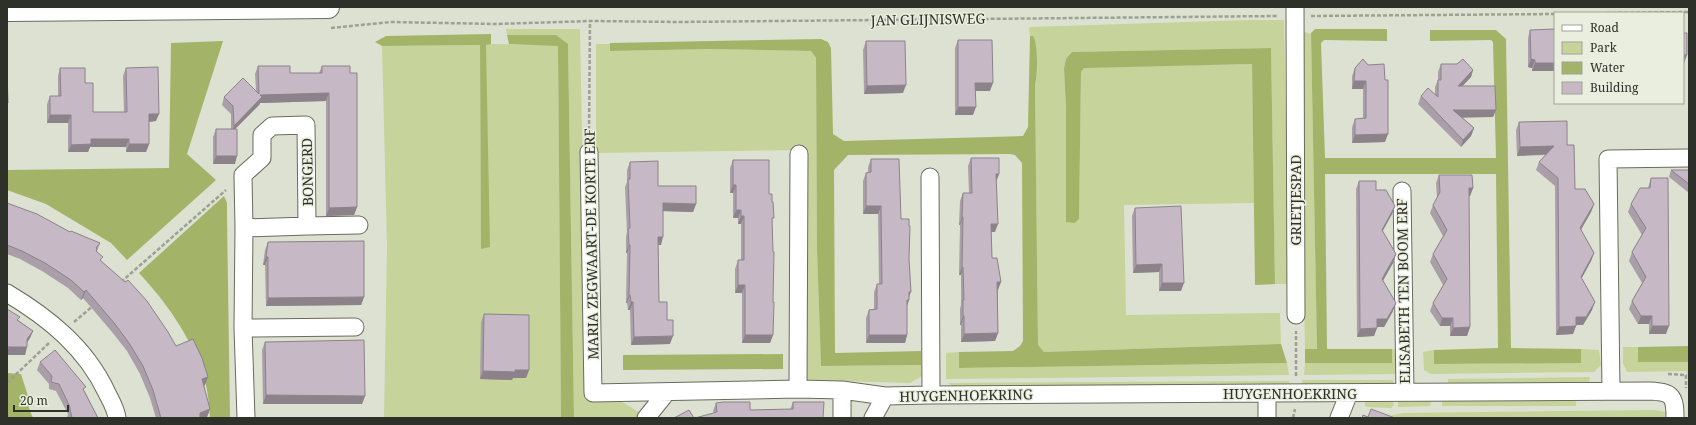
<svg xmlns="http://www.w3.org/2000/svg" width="1696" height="425" font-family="'Noto Serif',serif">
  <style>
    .green { fill: #c6d39a }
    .water { fill: #a3b468 }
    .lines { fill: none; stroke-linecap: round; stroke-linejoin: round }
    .street-casing { stroke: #686b5d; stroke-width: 19 }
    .secondary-casing { stroke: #686b5d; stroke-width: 24 }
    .path { stroke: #9da094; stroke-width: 2.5; stroke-dasharray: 4 2; stroke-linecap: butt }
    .street { stroke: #fff; stroke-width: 17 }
    .secondary { stroke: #fff; stroke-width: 22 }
    .wall { fill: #aa9fa9 }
    .shaded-wall { fill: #8b828a }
    .building { fill: #c6b9c5; stroke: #8b828a }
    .labels { text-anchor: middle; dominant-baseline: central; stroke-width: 3; stroke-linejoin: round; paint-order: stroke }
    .street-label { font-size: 14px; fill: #2e302a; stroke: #eaeede }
  </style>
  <rect width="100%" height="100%" fill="#dde1d1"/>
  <path class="green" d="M1251,20H1284L1289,284H1275L1271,48L1072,52L1066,59L1064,68L1066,108L1075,223L1079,219L1081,72L1084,67L1252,64L1254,203L1124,205L1126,315L1280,313L1281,344L1044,352L1038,345L1035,84C1039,74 1037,46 1033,36H1030L1029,27Z
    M506,29H580L587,399L619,400L640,413L636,418H574L568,44L555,35H507Z
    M1299,30L1311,34L1317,349H1305Z
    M486,44L558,45L561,418H384L387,247L382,46L480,45L481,229Z
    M596,44H610V51L710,49L811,51L816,58L817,249L821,366L921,365L922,376L910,383L805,380L802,150L596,153Z
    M1623,347H1638V362H1689V376L1686,371L1627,372L1623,363Z
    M1392,349L1401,350L1400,370L1395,374L1304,375L1305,363H1392Z
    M1581,349L1599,350L1601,365L1594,372L1431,374L1424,370L1423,352L1434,350V364L1581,362Z
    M959,352L960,368L1287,363L1289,375L946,379V353Z
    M1590,377L1589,382L1448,385V379Z
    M1302,380H1393V386H1302Z
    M1289,381V386L954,388L948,383Z
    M1576,400V406H1442V401Z
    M1431,401L1430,406L1398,407V402Z
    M1365,402H1393L1394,405L1391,408L1368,407L1365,406Z
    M1655,410L1665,412V418H1390L1388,416L1403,413Z"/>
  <path class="water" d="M1315,29H1387V41L1324,40L1321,43L1325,158H1496L1493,42L1491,40L1430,41V30H1496L1506,39L1511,348L1581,349V363L1434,364V350L1498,348L1496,174H1325L1327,349H1392V363H1305V349H1317L1311,33Z
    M491,34V44L486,45L490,247L481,249L480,45L382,46L375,42L386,36Z
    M507,35H556L568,44L574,418H561L558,46L509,44Z
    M1030,36H1033C1038,42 1038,76 1035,84L1038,345L1044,352L1281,344L1287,363L959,368V352L1013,351L1020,346L1023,341L1022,163L1015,155L1010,154L848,155L834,170L835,353L921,351V365L821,366L817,249L816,58L811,51L710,49L610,51V43L821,39L828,42L831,48L833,134L844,141L1023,136L1028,127Z
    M223,41L187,154L216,180L127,260L111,243L46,204L7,190V170L169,168L171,43Z
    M1271,48L1275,284L1255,285L1252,64L1084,68L1081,72L1079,219L1075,223L1066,222V108L1064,68L1066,59L1072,52Z
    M224,196L227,203V214L230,418H210C209,405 208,388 203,375C191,337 166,302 139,273Z
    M1689,346V362H1638V347Z
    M783,354V369L623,370V355Z
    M7,373L21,374L28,396L29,408L33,418H7Z"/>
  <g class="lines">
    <g class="street-casing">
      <path id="street" d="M1295,7L1296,315
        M589,152L593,393L798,389L842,390L885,396L931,395L1650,391C1672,392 1675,396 1675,418
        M930,177L931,395
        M1402,191L1405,392
        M307,226L359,225
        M244,228L307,226L306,125L272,126L262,135V158L243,175L244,228L243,328L246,418
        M7,293C49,318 86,348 107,393C111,401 116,409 117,418
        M243,328L355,327
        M798,389L799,154
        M1611,390L1608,159L1689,158
        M646,418L667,392
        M842,418V390
        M873,418L885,396
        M1267,418V394
        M1339,418L1349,393"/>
    </g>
    <g class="secondary-casing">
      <path id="secondary" d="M7,10L328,7"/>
    </g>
    <path class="path" d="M1606,13L1689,12
      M1311,16L1555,14
      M331,28L391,22L497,24L590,21L678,22L1278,16
      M589,136L590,21
      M121,282L226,190
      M74,322L93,306
      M1668,374L1686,375V388
      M1296,376V331
      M7,383L49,343
      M1293,418L1295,409"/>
    <use href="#street" class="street"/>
    <use href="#secondary" class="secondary"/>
  </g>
  <path class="wall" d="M1530,30L1554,71H1532V68L1528,67V38Z
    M958,40L990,91H975L973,115H955V48Z
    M866,41L903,93L864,94L863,50Z
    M1363,59L1385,142L1352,143V127L1355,119H1363V89H1352V76L1355,68Z
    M1441,64L1473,70L1471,77L1462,86L1496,110L1493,117H1462L1474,128L1471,136L1461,147L1418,104L1421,96L1435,94V87L1438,80V72Z
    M258,66L290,73H319L322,66L350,73L357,207L354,215L326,216V101L260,103L259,105L235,129V164H213V137L216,129H231V114L222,105L224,97L256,90L255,74Z
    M60,68L85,83L93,112H124L123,76L126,68L156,121L149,122V144L146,152H126V147H90L88,152H68V123H47V104L50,96H58V76Z
    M1519,122L1567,145L1575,189L1594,204L1591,212L1581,230L1594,253L1591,261L1581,279L1592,310L1583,325H1576L1573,334L1556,335L1555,186L1536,170L1539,162L1546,155L1517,156L1516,130Z
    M971,158L999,174L996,182L995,232H991L992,258L998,290V333L995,341L961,342V325H960V308L961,305V275H959L960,225H959L960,201L963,193H969L968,166Z
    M871,159L901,219L909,259V300L907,306V335L905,343H866V318L869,310H874V292L877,284H879L878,214H863V181L866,173L868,172V167Z
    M733,160L769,194L772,222L773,335L770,343H742V293H735V269L738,260H741V224H738V218H733V193H730V168Z
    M630,162L658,186L696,204L693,212L663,211L661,245H658L659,302L667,320L670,344L631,345L630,310H628L627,303H626L627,253H626V237L627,232L625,187L627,182V170Z
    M1671,170H1689V193L1669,177Z
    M1439,175L1473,188L1470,196H1469L1470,327L1467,336H1450V326H1440L1430,311L1433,303L1443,285L1430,262L1433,254L1443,236L1430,213L1433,205L1437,198L1436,183Z
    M1651,178L1666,334H1649V324H1638L1629,309L1632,301L1642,283L1629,261L1632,252L1642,235L1628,212L1631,204L1648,188Z
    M1359,181L1376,190L1395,206L1392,214L1382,231L1396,254L1393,263L1383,281L1393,311L1384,327H1377L1374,336L1357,337L1356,189Z
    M7,203L70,232L100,243L97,251L102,262L176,346L205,385L204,386L210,409L207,417L205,418H156L150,398L140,374L127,351L112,332L83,298L81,300L68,288L42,271L20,259L7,254Z
    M1135,208L1181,291H1159V272L1133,273L1132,216Z
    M268,242L364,297L361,305L266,306L265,265H263L265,250Z
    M7,309L18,320L33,331L30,338L27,343L25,355H7Z
    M484,314L529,370L526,378H513L512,380L480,379L481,322Z
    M265,342L365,396L362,404H263L262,350Z
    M40,362L85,392L98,418H67L68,414L56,391L49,389V384L37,370Z
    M793,402L823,418L714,413L713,411L716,403L750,410H790Z"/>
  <path class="shaded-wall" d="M1683,55H1687L1684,63H1683Z
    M1531,59L1535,60L1532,68L1528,67Z
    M1535,63H1555V69L1554,71H1532Z
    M1473,70L1471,77L1455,94L1458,86Z
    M1354,81H1366L1363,89H1352Z
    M975,83H993L990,91H972Z
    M906,85L903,93L864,94L867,86Z
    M329,93L326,101L260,103L259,105L231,133L234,126L260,95Z
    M958,107H976L973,115H955Z
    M1453,110H1496L1493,117L1450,118Z
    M149,114H159L156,121L146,122Z
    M50,115H71L68,123H47Z
    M1474,128L1471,136L1461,147L1463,140Z
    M1388,134L1385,142L1352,143L1355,135Z
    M91,139H129L126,147H90L88,152H68L71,145Z
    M129,144H149L146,152H126Z
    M1554,146L1551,154L1517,156L1520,147Z
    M216,156H237L235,164H213Z
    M996,174H999L996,182Z
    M733,185H736L733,193H730Z
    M1469,188H1473L1470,196H1466Z
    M663,203L696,204L693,212L660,211Z
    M1594,204L1591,212L1577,236L1580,228Z
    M866,206H881L878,214H863Z
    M1395,206L1392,214L1379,238L1382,230Z
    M357,207L354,215L326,216L329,208Z
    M736,210H741L738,218H733Z
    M741,216H744L741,224H738Z
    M962,217H963L960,225H959Z
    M991,224H998L995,232H988Z
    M658,237H663L661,245H655Z
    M629,245H630L627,253H626Z
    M1594,253L1591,261L1578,285L1581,277Z
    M1396,254L1393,263L1379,287L1382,279Z
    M266,257H268L265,265H263Z
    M1162,264L1159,272L1133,273L1136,265Z
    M962,267H963L961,275H959Z
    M997,282H1001L998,290H995Z
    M1162,283H1184L1181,291H1159Z
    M738,285H745L742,293H735Z
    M86,290L83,298L81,300L84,292Z
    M909,292H911L908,300H909L906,308H904Z
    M629,295H630L627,303H626Z
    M364,297L361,305L266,306L268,298Z
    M631,302H633L630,310H628Z
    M1595,302L1592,310L1583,325H1573L1576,317Z
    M1396,303L1393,311L1384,327H1374L1377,319Z
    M963,316H964L961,325H960Z
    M1641,316H1652L1649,324H1638Z
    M1442,318H1453L1450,326H1440Z
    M1576,326L1573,334L1556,335L1559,327Z
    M1652,326H1669L1666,334H1649Z
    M1470,327L1467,336H1450L1453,328Z
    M1377,328L1374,336L1357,337L1360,329Z
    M33,331L30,338L24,347H27L25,355H7V352L9,347L27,339Z
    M998,333L995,341L961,342L964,334Z
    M745,335H773L770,343H742Z
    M869,335H907L905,343H866Z
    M673,336L670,344L631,345L634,337Z
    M515,370H529L526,378H513L512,380L480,379L483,371Z
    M208,377L205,385L199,387L202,379Z
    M266,395L365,396L362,404H263Z
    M210,409L207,417L205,418H198L200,413Z"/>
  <path class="building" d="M1555,29V63H1535V60L1531,59L1530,30Z
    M1683,33H1687V55H1683Z
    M958,40H992L993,83H975L976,107H958Z
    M866,41H905L906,85L867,86Z
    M1363,59L1368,65L1384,64L1385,80H1388V134L1355,135V119L1366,118V81H1354L1355,68Z
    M1463,59L1473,70L1458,86H1495L1496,110H1453L1474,128L1463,140L1421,96L1428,88L1438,97V80H1441V64H1457Z
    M258,66H290V73H322V66H350V73H357V207L329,208V93L260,95L262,97L234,126L233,106L224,97L243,78L259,94Z
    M158,67L159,114H149V144H129V139H91V144L71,145V115H50V96H61L60,68H85V83H93V112H127L126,68Z
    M7,69L8,103H7Z
    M1567,121V145H1574L1575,189H1585L1594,204L1580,228L1594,253L1581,277L1595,302L1586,317H1576V326L1559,327L1558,178L1539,162L1554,146L1520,147L1519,122Z
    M216,129H237V156H216Z
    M971,158H999V174H996L998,224H991L992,258H997L1001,282H997L998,333L964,334V316H963V300H964L963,267H962L963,217H962L963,193H972Z
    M871,159H899L901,219H909V226H910L909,259L911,292H909V300H907V335H869V310L877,309V284H882L881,206H866V173L871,172Z
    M733,160H769V194H772V202H773L774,218H772L773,252H774L773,302H774L773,335H745V285H738V260H744V216H741V210H736V185H733Z
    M658,161V186H696V204L663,203V237H658L659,302H667V320H673V336L634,337L633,302H631L630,295H629L630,245H629L628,229L630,228L628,179H630V162Z
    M1671,170H1689V184Z
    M1439,175H1472L1473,188H1469L1470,327L1453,328V318H1442L1433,303L1447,279L1433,254L1447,230L1433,205L1440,192Z
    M1651,178H1668L1669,326H1652V316H1641L1632,301L1646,277L1632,252L1646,228L1631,204L1640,188H1650Z
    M1359,181H1376V190H1386L1395,206L1382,230L1396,254L1382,279L1396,303L1387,319H1377V328L1360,329Z
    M7,203L37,214L70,232L71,231L100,243L96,248L97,249L96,251L103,257L100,260L125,282L128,280L147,301L168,332L176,346L193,339L202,358L208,377L202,379L210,409L200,413V418H161L153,390L143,366L129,343L115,324L86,290L84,292L71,280L45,263L22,251L7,245Z
    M1181,206L1184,283H1162V264L1136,265L1135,208Z
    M364,241V297L268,298V257H266L268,242Z
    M7,309L20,317L17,320L33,331L27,339V347H9L7,346Z
    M484,314L529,315V370H515V372L483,371Z
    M364,340L365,396L266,395L265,342Z
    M55,350L86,387L83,389L98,418H72L70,409V407L59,384L51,382L52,376L40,362Z
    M723,402H750V410L793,409V402H824L823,418H695L717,412L716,403Z
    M1371,409L1395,418H1362L1363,415L1368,417Z
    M689,410L694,418H674Z"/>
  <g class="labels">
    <g class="street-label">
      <text transform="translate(928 19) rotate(-1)">JAN GLIJNISWEG</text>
      <text transform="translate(307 172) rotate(-91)">BONGERD</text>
      <text transform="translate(1295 200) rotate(-90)">GRIETJESPAD</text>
      <text transform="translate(591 244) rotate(-91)">MARIA ZEGWAART-DE KORTE ERF</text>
      <text transform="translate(1403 291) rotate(-91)">ELISABETH TEN BOOM ERF</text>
      <text x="1290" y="393">HUYGENHOEKRING</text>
      <text transform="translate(966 395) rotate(-1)">HUYGENHOEKRING</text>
    </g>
  </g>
  <rect width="1696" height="425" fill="none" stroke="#2e302a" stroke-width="16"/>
  <rect x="1554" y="12" width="130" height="92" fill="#eaeede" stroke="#9fa296"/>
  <rect x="1562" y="25" width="20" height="6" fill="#ffffff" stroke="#9fa296"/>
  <text x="1590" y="32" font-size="12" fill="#2e302a">Road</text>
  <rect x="1562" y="42" width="20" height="12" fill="#c6d39a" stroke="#9fa296"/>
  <text x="1590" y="52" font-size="12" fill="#2e302a">Park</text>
  <rect x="1562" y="62" width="20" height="12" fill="#a3b468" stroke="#9fa296"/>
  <text x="1590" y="72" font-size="12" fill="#2e302a">Water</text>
  <rect x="1562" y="82" width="20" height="12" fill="#c6b9c5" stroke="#9fa296"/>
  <text x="1590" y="92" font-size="12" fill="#2e302a">Building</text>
  <path d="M14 405v6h54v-6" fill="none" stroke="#2e302a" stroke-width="2"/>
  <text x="20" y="405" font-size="12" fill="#2e302a" stroke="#eaeede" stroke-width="3" paint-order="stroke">20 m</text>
</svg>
